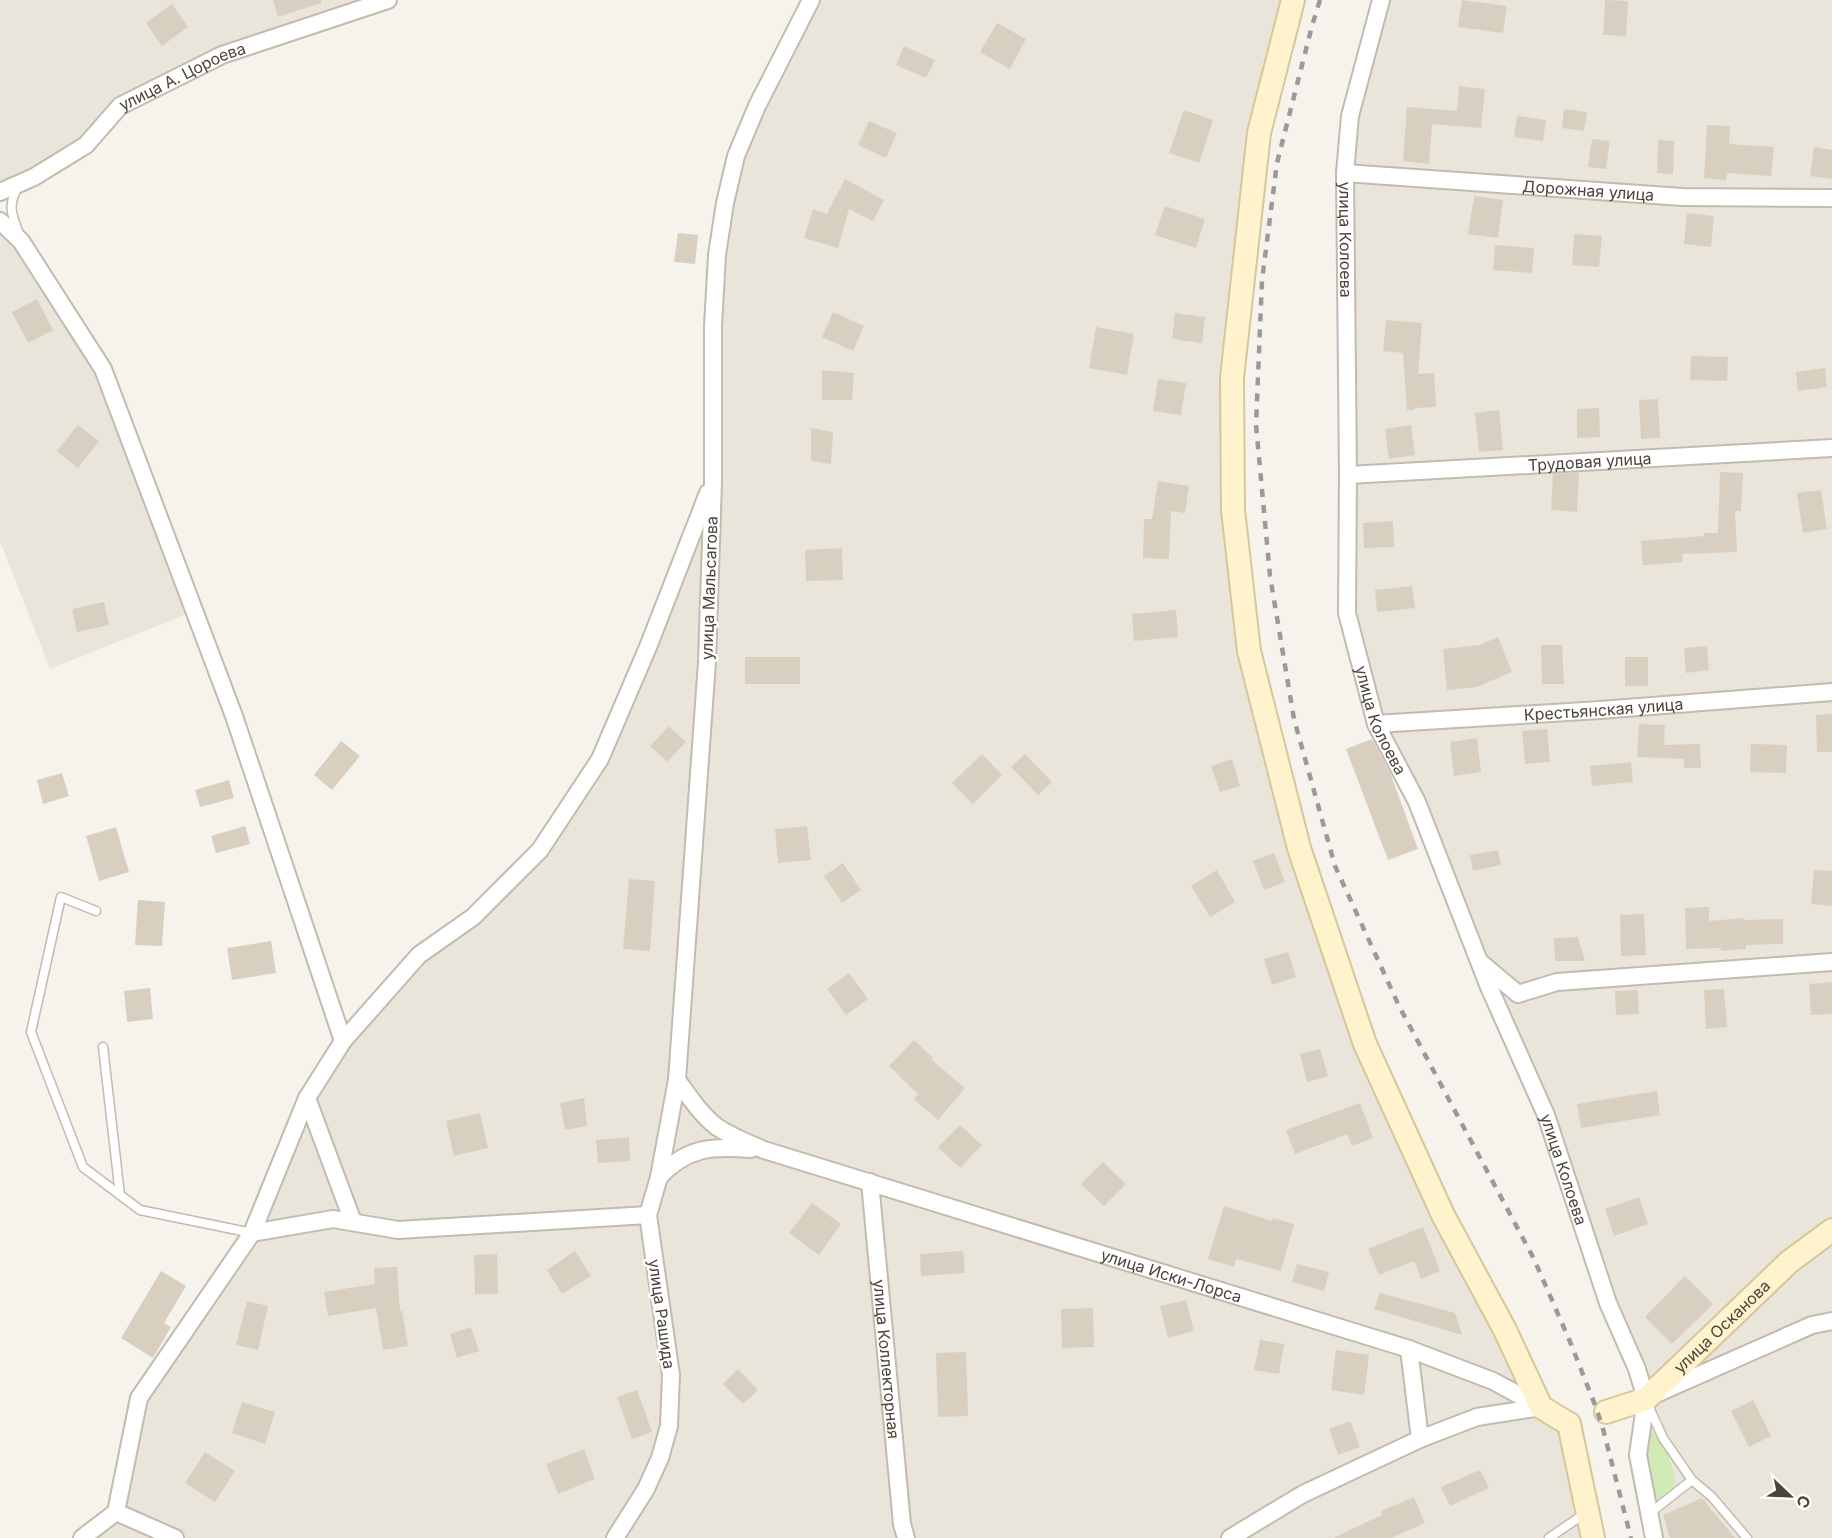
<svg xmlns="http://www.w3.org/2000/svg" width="1832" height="1538" font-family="Inter,sans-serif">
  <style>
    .residential { fill: #eae5da }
    .green { fill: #d2eab5 }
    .building { fill: #d8cfc1 }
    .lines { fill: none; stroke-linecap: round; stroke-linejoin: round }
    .lane-casing { stroke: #c2bbae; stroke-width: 11 }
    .street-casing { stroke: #c2bbae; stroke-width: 20 }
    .secondary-casing { stroke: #d6c79b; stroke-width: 26 }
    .lane { stroke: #fff; stroke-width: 8 }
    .street { stroke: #fff; stroke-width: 16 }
    .secondary { stroke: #fff3cd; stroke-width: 22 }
    .rail { stroke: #9a9a9a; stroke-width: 4.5; stroke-dasharray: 8 8; stroke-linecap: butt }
    .labels { text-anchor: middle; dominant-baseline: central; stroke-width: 5; stroke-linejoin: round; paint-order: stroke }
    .street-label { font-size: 16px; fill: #4b4439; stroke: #fff }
  </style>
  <rect width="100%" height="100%" fill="#f6f3ec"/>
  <path class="residential" d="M0,0H388L222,55L120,106L86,145L0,192Z
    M811,0H1293L1259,133L1232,378L1249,651L1365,1044L1541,1407L1569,1424L1593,1538H82L116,1512L139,1398L252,1233L307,1098L419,955L540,850L600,759L713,481V326L736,156Z
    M1381,0H1832V1538H1654L1638,1455L1646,1399L1546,1115L1376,724L1347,613L1350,116Z
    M0,221L103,369L195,611L50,669L0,541Z"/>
  <path class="green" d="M1652,1431L1656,1432C1662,1444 1682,1476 1672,1490C1669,1493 1664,1496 1661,1498C1639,1495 1648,1450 1649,1435Z"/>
  <path class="building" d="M273,0H321V3L278,17Z
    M1462,0L1507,6L1503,33L1458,27Z
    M1605,0L1628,1L1626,36L1603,35Z
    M172,4L188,27L162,46L146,23Z
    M997,23L1026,39L1010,69L980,52Z
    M904,46L935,60L926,78L896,65Z
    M1459,86L1485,89L1481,128L1432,124L1429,164L1403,161L1407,107L1457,111Z
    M1564,109L1587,112L1584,131L1562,128Z
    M1184,110L1213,120L1199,163L1169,153Z
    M1517,116L1546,120L1543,141L1514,137Z
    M869,121L897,133L886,158L858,145Z
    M1707,125L1730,126L1729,144L1774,147L1771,176L1727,173L1726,180L1704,178Z
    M1592,139L1610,141L1606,169L1588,167Z
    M1658,140L1674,141L1673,174L1657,173Z
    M1814,147L1832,150V179L1810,176Z
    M845,179L884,200L873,221L849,209L838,248L804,238L813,209L827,214Z
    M1474,196L1503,200L1498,238L1468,234Z
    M1165,206L1205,219L1196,248L1155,235Z
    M1687,213L1714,216L1711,247L1684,244Z
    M678,233L698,235L695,264L674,262Z
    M1574,234L1602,236L1599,267L1572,265Z
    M1495,245L1534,248L1532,273L1493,270Z
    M37,299L53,330L28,343L12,312Z
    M833,312L864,326L853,351L822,337Z
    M1175,313L1205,317L1202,343L1172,339Z
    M1386,320L1422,323L1418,374L1434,373L1436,407L1415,408V410H1407L1403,353L1383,351Z
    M1096,327L1134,334L1127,375L1089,368Z
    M1691,356L1728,357L1727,381L1690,380Z
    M1825,368L1827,387L1798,391L1796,372Z
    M822,370L854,373L852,400H822Z
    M1158,379L1186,383L1181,415L1153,411Z
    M1658,399L1660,438L1641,439L1639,400Z
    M1599,408L1600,437L1577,438V409Z
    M1499,410L1503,450L1479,452L1475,413Z
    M78,425L99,441L78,468L57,451Z
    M1411,425L1415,455L1389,459L1385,429Z
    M811,428L833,432L831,464L811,461Z
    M1720,472L1743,473L1741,511H1735L1737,552L1682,554L1683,562L1643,565L1641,541L1704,536V533H1718Z
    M1579,473L1577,512L1551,510L1553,474Z
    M1158,481L1189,486L1185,513L1171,511L1169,559L1143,558L1144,519H1152Z
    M1821,490L1827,529L1803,533L1797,493Z
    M1393,521L1394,547L1364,548L1363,523Z
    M842,548L843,580L806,581L805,550Z
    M1412,586L1415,608L1377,612L1375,590Z
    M104,602L109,625L77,632L72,609Z
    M1176,610L1178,637L1134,641L1132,614Z
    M1498,637L1512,672L1477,687L1447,690L1443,649L1480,645Z
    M1541,645H1562L1564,684H1542Z
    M1707,646L1709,670L1686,673L1684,648Z
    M745,657H800V684H745Z
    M1625,657H1648V686H1625Z
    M1832,714V752H1817L1816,715Z
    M1639,724L1665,725L1664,745L1700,744L1701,768H1684V759L1637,757Z
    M669,726L686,742L667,762L650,746Z
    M1547,729L1550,762L1525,764L1522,731Z
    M1477,738L1481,772L1454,776L1450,742Z
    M1372,739L1391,775L1418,849L1388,860L1346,749Z
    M341,741L360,756L332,790L314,775Z
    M1751,744L1787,745L1786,773L1750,772Z
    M982,754L1002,775L973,804L952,783Z
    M1025,754L1052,782L1038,795L1011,767Z
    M1232,759L1240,786L1220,792L1211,766Z
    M1631,762L1633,782L1592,786L1590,766Z
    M62,773L69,796L43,804L37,780Z
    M229,780L234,798L200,807L195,790Z
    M245,826L250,844L216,853L211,836Z
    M807,826L811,860L778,863L775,829Z
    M116,827L129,872L99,881L86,836Z
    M1498,850L1501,865L1473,871L1470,855Z
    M1274,853L1285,882L1264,890L1253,861Z
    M843,863L861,890L842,903L824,876Z
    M1217,870L1235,902L1210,917L1191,886Z
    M1814,870L1832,871V906L1811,904Z
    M629,879L655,881L650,951L623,949Z
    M138,900L165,902L162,946L135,945Z
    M1709,907V921L1744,918V920L1783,919V944L1746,945V949L1721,951V948L1686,949L1685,908Z
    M1644,914L1646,955L1621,956L1620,915Z
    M1578,937L1585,961H1555L1554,938Z
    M271,941L276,973L232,980L227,948Z
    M1288,952L1296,977L1272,985L1264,959Z
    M849,973L868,999L846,1015L827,989Z
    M1832,982V1014L1811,1015L1809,984Z
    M150,988L153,1019L127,1022L124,991Z
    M1724,989L1727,1027L1706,1029L1704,990Z
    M1638,990L1639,1014L1616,1015L1615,991Z
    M914,1040L933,1058L932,1060L965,1088L938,1120L914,1099L918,1094L889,1066Z
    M1320,1049L1328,1076L1307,1082L1300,1054Z
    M1657,1091L1660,1115L1581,1128L1577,1104Z
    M584,1098L587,1126L565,1130L560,1103Z
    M1360,1103L1373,1138L1352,1146L1347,1134L1295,1154L1286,1130Z
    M480,1113L488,1148L454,1156L446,1121Z
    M960,1125L982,1145L960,1168L938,1147Z
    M629,1137L630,1161L598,1163L596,1140Z
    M1103,1162L1126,1184L1104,1206L1081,1184Z
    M1639,1197L1648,1224L1614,1236L1605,1209Z
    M812,1203L841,1224L819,1255L789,1233Z
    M1224,1206L1272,1221L1273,1218L1294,1224L1281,1271L1236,1259L1234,1267L1208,1259Z
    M1423,1227L1440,1271L1421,1279L1414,1261L1379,1275L1368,1249Z
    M575,1251L591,1276L562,1294L547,1270Z
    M963,1251L965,1273L921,1276L920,1254Z
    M497,1254L498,1294H475L474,1255Z
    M1297,1264L1329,1272L1324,1291L1292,1282Z
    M397,1267L400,1311H402L408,1346L383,1350L376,1308L328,1316L324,1292L375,1284L374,1268Z
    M161,1271L186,1286L164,1323L171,1327L153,1358L121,1338Z
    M1685,1276L1713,1304L1672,1344L1645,1317Z
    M1380,1293L1455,1313L1462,1335L1374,1309Z
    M1186,1300L1194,1331L1168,1338L1160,1306Z
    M247,1301L268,1306L258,1350L236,1345Z
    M1093,1308L1094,1347L1062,1348L1061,1309Z
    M471,1327L479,1351L457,1358L450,1334Z
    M1260,1340L1284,1344L1279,1374L1254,1370Z
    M1336,1350L1369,1355L1364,1395L1331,1390Z
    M966,1352L968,1416L938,1417L936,1353Z
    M738,1369L758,1390L743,1404L723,1384Z
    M637,1390L652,1432L632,1439L617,1397Z
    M1753,1400L1771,1436L1749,1447L1731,1411Z
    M242,1402L275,1412L265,1444L232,1433Z
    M1350,1421L1360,1447L1338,1455L1329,1429Z
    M584,1449L595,1479L558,1494L546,1464Z
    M205,1452L235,1471L215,1502L185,1483Z
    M1480,1470L1489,1488L1450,1506L1441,1487Z
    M1414,1497L1425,1523L1391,1538H1333L1382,1515L1381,1511Z
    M1702,1498L1735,1538H1670L1663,1515Z"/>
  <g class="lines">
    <g class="lane-casing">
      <path id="lane" d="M18,187C7,206 12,215 19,234
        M96,911L61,897L31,1032L83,1167L140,1210L252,1233
        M103,1047L120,1195
        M1648,1405L1663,1438L1692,1480L1712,1497L1747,1538
        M1650,1513L1692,1480
        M1549,1538L1587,1512"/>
    </g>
    <g class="street-casing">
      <g id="street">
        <path id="s1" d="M811,0L757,106L736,156L725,203L717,255L713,326V481L707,662L677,1080C689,1096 701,1115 717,1127C732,1137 748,1143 764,1150L1409,1349L1493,1381L1541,1407"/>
        <path id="s2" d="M1381,0L1350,116L1345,173L1348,475L1347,613L1376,724L1417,802L1489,987L1546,1115L1608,1303L1637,1369L1646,1399L1638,1455L1654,1538"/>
        <path id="s3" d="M1345,173L1682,197L1832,198"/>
        <path id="s4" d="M0,192L34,177L86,145L120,106L222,55L388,0"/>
        <path d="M0,221L21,241L103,369L234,716L343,1041"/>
        <path id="s5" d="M1348,475L1832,448"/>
        <path id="s6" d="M1376,724L1600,710L1832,692"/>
        <path d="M1481,963L1518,994L1557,982L1832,962"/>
        <path d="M307,1098L353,1222"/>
        <path d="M659,1177C687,1147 712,1146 751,1149"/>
        <path id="s7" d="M870,1182L902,1524L906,1538"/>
        <path d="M252,1233L333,1219L398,1230L648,1215"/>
        <path d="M1409,1349L1420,1439"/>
        <path d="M1656,1394L1812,1325L1832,1321"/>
        <path d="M116,1512L175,1538"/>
        <path d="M82,1538L116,1512L139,1398L252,1233L307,1098L343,1041L419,955L473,917L540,850L600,759L648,647L708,493"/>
        <path d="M615,1538L646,1489L660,1458L669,1426L671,1375L648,1215L659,1177L677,1080"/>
        <path d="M1230,1538L1303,1494L1420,1439L1477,1417L1541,1407"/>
      </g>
    </g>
    <g class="secondary-casing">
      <g id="secondary">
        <path d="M1293,0L1259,133L1232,378L1233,510L1249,651L1299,848L1365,1044L1443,1215L1505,1330L1541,1407L1569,1424"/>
        <path id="s8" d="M1606,1412L1646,1399L1789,1262L1832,1230"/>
        <path d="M1569,1424L1593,1538"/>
      </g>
    </g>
    <use href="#lane" class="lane"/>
    <use href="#street" class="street"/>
    <use href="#secondary" class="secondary"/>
    <path class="rail" d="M1320,0L1312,26L1277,163L1262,280L1256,425L1270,576L1294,719L1335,866L1399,1006L1534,1259L1571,1344L1595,1405L1602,1425L1631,1538"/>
  </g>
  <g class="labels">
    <g class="street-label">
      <text stroke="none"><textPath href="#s4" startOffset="219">улица А. Цороева</textPath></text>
      <text stroke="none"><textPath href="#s3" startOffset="244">Дорожная улица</textPath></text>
      <text stroke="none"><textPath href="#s2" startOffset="244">улица Колоева</textPath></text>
      <text stroke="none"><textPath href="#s5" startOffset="242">Трудовая улица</textPath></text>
      <text transform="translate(709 588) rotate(-88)">улица Мальсагова</text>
      <text stroke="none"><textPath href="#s6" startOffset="228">Крестьянская улица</textPath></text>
      <text stroke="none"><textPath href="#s2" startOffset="730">улица Колоева</textPath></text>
      <text stroke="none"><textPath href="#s2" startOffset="1216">улица Колоева</textPath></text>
      <text stroke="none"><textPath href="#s1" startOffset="1641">улица Иски-Лорса</textPath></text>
      <text transform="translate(662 1314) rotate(82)">улица Рашида</text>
      <text stroke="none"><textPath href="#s8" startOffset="147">улица Осканова</textPath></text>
      <text stroke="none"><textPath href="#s7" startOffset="178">улица Коллекторная</textPath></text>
    </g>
  </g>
  <g transform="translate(1790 1496) rotate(113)" stroke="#ffffff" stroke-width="4.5" paint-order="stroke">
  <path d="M0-4.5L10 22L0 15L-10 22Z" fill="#4b4439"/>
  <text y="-9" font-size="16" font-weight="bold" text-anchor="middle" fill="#4b4439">С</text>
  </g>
</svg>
